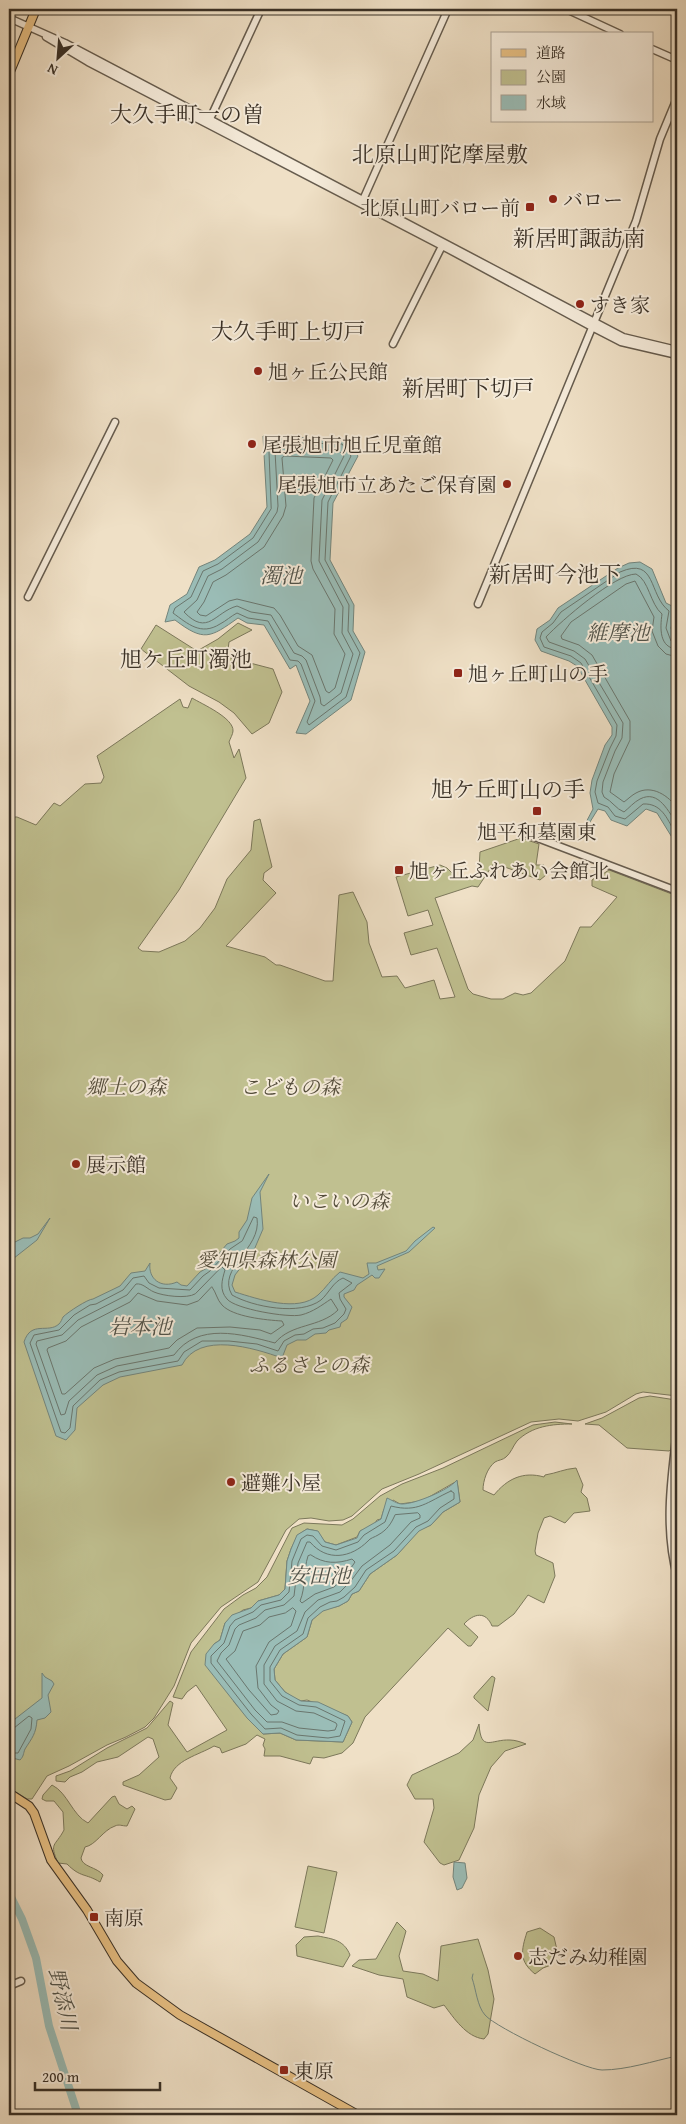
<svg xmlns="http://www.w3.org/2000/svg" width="686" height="2124" font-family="'Gentium Book Plus','Noto Serif JP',serif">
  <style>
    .green { fill: #c0c090; stroke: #7c785b; fill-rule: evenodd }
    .water { fill: #9abdb7; stroke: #73857d }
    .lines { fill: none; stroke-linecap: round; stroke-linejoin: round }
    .shore { stroke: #6a766e; stroke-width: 1 }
    .stream { stroke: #73857d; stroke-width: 1 }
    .river { stroke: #9abdb7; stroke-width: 8 }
    .minor-casing { stroke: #665c4e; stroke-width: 9 }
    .major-casing { stroke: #393026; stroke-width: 10 }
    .minor { stroke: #f5ebda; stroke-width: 6 }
    .major { stroke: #e8c083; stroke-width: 8 }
    .poi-dot { fill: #8f2418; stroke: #f5ebda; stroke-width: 2 }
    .labels { text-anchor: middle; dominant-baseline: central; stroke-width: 4; stroke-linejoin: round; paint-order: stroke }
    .poi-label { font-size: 20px; fill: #393026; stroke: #f5ebda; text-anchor: start }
    .park-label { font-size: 20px; font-style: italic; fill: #544d3b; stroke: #f5ebda }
    .water-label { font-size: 21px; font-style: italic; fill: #51534a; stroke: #f5ebda }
    .quarter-label { font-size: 22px; fill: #393026; stroke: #f5ebda }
  </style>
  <rect width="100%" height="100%" fill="#efe0c6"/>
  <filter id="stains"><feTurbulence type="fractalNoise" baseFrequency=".004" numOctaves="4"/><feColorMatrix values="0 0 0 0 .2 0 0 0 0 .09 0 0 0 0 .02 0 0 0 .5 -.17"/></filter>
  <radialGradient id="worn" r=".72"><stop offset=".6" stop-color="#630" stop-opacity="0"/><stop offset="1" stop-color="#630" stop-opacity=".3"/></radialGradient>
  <path class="green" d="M238,623L252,630L229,642L227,657L273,669L282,692L269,723L252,734L234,713L219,702L189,686L141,649L156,625L197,651L218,639Z
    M192,698C202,704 234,718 233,731C233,734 230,739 229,742L234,758L239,749L246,778L179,890L138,948L142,951L159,952L185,941L200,928L215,908L227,879L251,850L254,821L260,819L272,867L264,873L263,880L276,893L226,946L265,957L276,965H280L325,981H333L339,895L353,892L367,922L369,943L382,977L397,976L405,988L434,980L440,999L455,997L437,948L411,955L404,933L433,925L428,910L408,916L396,877L440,865L447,868L458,879L471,877L479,869L480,852L521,838L539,844L536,865H544L546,875L540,880L494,863L478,887L472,886L435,898L468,989L473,994L491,999H503L515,993L523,995L531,993L565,961L580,927H591L617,897L592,886V880C597,875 603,875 609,870L677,896V1396L643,1392L636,1394L606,1412L578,1421L559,1419L531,1422L419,1474L382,1489L352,1516L343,1520L329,1521L311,1518L299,1519L286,1530L258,1582L221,1607L191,1643L174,1686L154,1718L145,1727L126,1737L107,1745L69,1766L47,1776L32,1799H27L9,1788V817H17L36,825L54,803L60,806L85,784L101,783L104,777L97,756L180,699L183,707L188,708Z
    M650,1396L676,1400L672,1449L669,1451L627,1448L599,1425L585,1424L602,1418L639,1398Z
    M555,1422L572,1424C552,1424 532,1426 517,1441C513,1446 511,1453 506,1457C503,1460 498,1460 495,1462C487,1468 483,1481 483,1490L494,1495C507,1479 523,1471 544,1477L545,1475C557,1473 564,1469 576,1468L583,1485L581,1492L587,1498L590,1511L574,1513L565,1523L550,1516L544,1518L538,1533L535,1551L536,1555L553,1563L555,1576L544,1603L528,1595L514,1614L498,1626H492C486,1611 474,1613 464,1624L478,1637L471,1646H468L448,1628L365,1717L353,1743L342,1753L324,1758L313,1757L310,1764L280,1756H264L265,1749L263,1745L265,1739L257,1735L246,1744L222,1753L220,1748L214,1746C199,1755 174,1760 170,1778L177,1788L171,1799L165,1800L123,1785V1782L139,1775L159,1757L153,1739L148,1737L118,1757L97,1762L82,1772L70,1777L65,1782L56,1781V1776L70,1771L107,1748L147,1728L170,1701L173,1703L168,1725L187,1752L227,1730L196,1685L187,1692L182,1699L173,1697L191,1652L224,1609L243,1595L256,1588L267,1577L292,1528L304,1523L342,1525L353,1519L380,1496L402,1484L443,1468L533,1425ZM457,1481L460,1502L443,1512L431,1525L419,1530L397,1555L370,1574L359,1591L352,1594L348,1601L339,1606L323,1610L312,1620L307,1637L283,1654L274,1669L275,1680L285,1692L294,1698L301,1701L307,1700L348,1716L352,1722L343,1742L296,1740L280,1733L263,1734L234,1702L214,1644L220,1640L225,1623L243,1610L251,1608L258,1601L279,1595L285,1589L287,1561L291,1549L298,1535L307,1529L317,1531L325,1542L336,1545L357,1537L360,1531L374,1525L377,1520L381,1519L384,1509L393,1500L400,1504L422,1501Z
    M492,1676L495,1678L488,1711L474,1698V1696Z
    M479,1724C481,1753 491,1739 510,1740C515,1740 521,1742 526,1744L505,1751L491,1767L479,1795L474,1828L459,1860L444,1865L440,1863L424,1842L434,1808L433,1799H415L407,1785L412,1775L459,1753L473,1740Z
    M52,1785C68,1793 72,1815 88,1823L112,1797L115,1796L119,1804L127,1809L132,1806L135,1809L127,1826C122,1826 119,1824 115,1826C103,1830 96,1845 85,1847L81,1858C82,1867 97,1867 103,1875L100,1882C85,1873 81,1878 67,1864L58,1863C49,1842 55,1847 64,1830L63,1812L54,1801H46L42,1799L43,1795Z
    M308,1866L337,1872L324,1933L295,1927Z
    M397,1922L406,1931L399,1956L403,1971L423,1974L438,1981L441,1946L478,1939L488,1970L494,1999L488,2034L484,2039C466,2037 454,2018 444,2005L434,2008L407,1997L403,1979L379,1975L352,1966L359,1960L376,1959Z
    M540,1928L554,1937L557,1950L551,1965L543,1968L535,1974C519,1961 521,1951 527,1932Z
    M318,1936C333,1939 344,1940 350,1955L343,1967L297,1956L296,1945L304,1937Z"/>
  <path class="water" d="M263,436L346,439L358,456L333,503L330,560L354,605L353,631L365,652L351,700L306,734L296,733L310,701L296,665L290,669L264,625L247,623L238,618C210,638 204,642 175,620L165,622L170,605L187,594L199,567L215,560L250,534L267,507Z
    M640,562L652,569L666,603L676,608L671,628L677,643V837L673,839L657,813L646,809L627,826L611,820L605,811L598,809L585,830H582L593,809L590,793L592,780L605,745L612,735V727L577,666L569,661L541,651L535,640L537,629L550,620L558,608L618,568L629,563Z
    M269,1174L260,1192L263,1229L254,1250L235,1275L232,1285L235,1292C258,1299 298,1313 318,1295C326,1288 331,1279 340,1272L363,1278L369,1274L367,1263H376L406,1251L415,1241L433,1227L435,1228L409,1252L377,1266L378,1270L385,1269L379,1278H375L372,1275L357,1285L354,1290L344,1294V1297L352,1307L347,1319L341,1323L340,1327L329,1330L326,1333L315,1334L306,1340H297L287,1345L282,1358C254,1348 199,1331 182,1365L120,1377L103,1385L77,1408L75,1430L66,1440L56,1436L24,1342C31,1320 48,1334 59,1324C61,1322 62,1319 63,1317C68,1312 88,1299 93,1299L120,1286L131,1273L145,1271L150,1263C148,1279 161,1289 177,1282L181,1285L187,1286L200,1272L207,1268L227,1244L235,1241L239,1238V1232L247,1220L252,1198Z
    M50,1218L37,1240L9,1262V1245L23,1238H30L38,1234Z
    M457,1480L460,1502L443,1512L431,1525L419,1531L397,1555L370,1574L359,1591L352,1594L348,1601L339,1606L323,1611L312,1620L307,1637L283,1654L274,1669L275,1680L285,1692L301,1701L318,1702L348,1716L352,1722L343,1742L296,1740L280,1733L263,1734L247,1718L205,1665L206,1654L214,1644L220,1640L225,1623L232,1615L251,1608L258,1601L279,1595L285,1589L287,1561L291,1549L297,1535L307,1529L318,1531L325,1542L336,1545L357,1538L360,1531L381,1519L387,1498C392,1500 397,1504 402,1504C415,1504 449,1490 457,1480Z
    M42,1673L45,1677L52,1681L54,1684L48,1695L51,1712L45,1718L37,1720C36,1734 32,1738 25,1749C23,1754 24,1756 20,1760L9,1757V1726L15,1719L42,1698Z
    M454,1862L465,1863L467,1878L462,1888L457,1890L453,1877Z"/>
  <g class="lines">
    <path class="shore" d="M269,442L342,444L351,456L328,502L325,560L349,605L348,631L360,653L346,697L309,725L307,722L315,701L301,664L298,661L290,660L268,621L248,618L237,613C231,616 226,621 220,624C201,636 188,624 173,613L175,608L191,597L203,571L218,564L253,538L271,509Z
      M277,448L339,451L344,456L322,500L319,561L343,607L342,633L353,654L341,693L324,706L321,704L320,697L306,660L302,656L294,653L271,615L251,612L237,606C215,612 208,637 184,612L197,600L208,576L222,569L258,542L277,512L278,506L275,451Z
      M285,456L331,458L333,460L314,498L311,561L313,569L335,609L334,634L345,654L335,688L329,693L326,691L312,655L298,646L280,615L274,608L237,599L229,601L206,616L200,615L197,612L204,602L213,582L226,575L264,547L283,516L286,506L282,458Z
      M677,643L671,641L666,628L669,611C648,595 657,556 620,572L561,612L553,623L542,632L540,638L544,647L571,656L581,663L617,725L616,736L610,748L597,781L595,792L598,803L608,807L615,816L625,819L643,804C661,803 667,818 674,831L677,833
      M677,649C659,648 660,628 662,614C650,604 649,580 636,574C615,574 561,621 546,637L549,642L574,651L585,659L623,723L622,738L615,751L603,782L602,792L604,797C612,801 616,809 624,812C629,808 634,802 640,799C659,789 669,813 677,824
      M677,657L666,654L658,646L652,631L654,617L635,581L626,584L571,622L561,636L562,639L579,645L592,655L630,721V740L614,774L610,792L624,802C628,799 632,795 636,793C652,784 669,796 677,808
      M254,1217L257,1218C262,1249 216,1268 232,1295C253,1307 300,1316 321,1300C329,1293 333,1282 343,1278L352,1283L339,1293L340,1299L346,1309L344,1314L335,1323L323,1328L313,1329L304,1334L295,1335L284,1341L278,1351L257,1344L229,1341H202L184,1352L178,1361L119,1372L100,1380L73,1406L70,1428L65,1433L61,1432L30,1343L34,1335L59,1330L74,1315L90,1305L96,1304L123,1290L133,1278L144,1276L149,1283L159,1288L190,1290L203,1276L210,1271L230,1249L242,1241Z
      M222,1267L225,1270C222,1280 219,1290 227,1299C235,1309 288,1318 301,1315C313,1312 322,1305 331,1299L338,1310C320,1328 291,1323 275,1343C241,1334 198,1322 174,1355L117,1366L97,1375L69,1401L65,1414L61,1415L36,1344L37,1341L62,1335L78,1320L127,1295L136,1284C143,1283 147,1289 154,1292C163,1296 187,1299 195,1294Z
      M212,1287C216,1292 217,1300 222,1305C233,1317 266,1320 282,1321L284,1325L271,1334L260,1330L230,1327L197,1328L177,1340L169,1348L115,1359L94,1368L65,1394H62L47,1350L48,1348L66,1341L81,1327L130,1302L138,1293L157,1301L187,1305L198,1301Z
      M451,1491L454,1493V1499L440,1508L428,1521L416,1527L394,1551L366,1570L355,1587L344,1597L337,1601L330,1602L320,1607L308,1618L303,1634L280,1650L270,1667V1681L282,1696L299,1705L316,1707L345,1721L340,1736L328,1738L297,1735L281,1728L265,1729L251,1714L211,1663V1656L224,1643L230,1626L235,1620L253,1612L261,1605L281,1600L289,1592L292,1561L301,1539L307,1535L313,1536L322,1546L336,1550L358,1542L364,1535L385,1522L391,1506C418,1513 427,1502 451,1491Z
      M418,1513L420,1515V1518L411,1522L390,1545L362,1566L350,1582L340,1592L318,1600L305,1612L297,1631L275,1646L264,1665V1684L277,1701L296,1711L314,1713L336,1723L337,1725L335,1730L328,1731L299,1728L282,1722H267L255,1710L217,1661L221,1653L229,1645L235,1629L239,1625L256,1618L265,1610L284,1605L294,1596L298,1563L307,1542H310C327,1562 351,1558 368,1541C370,1538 375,1537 378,1535C387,1530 391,1524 395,1515Z
      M311,1555C324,1564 337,1564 352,1559L355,1562L345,1577L334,1587L315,1594L302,1603L300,1601C306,1587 303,1571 308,1556Z
      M293,1608L296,1611L291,1626L269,1642L256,1666L258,1688L271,1705L279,1711L277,1714L271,1715L249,1690L226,1659L235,1651L243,1631L260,1625L269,1617L285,1613Z
      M9,1729L14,1728L29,1716L32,1718L31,1729L18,1753H9"/>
    <path class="stream" d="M473,1974L472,1978C476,1989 477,2006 485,2015C496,2028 585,2070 602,2070C627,2070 653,2061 677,2056"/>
    <path class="river" d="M9,1893L22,1919L36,1958L49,2026L78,2115"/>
    <g class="minor-casing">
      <path id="minor" d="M566,9L620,34
        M9,18L65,43L623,337L677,350
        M46,37L88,62L448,249L592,327L621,342L677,355
        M652,49L677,60
        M209,121L261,9
        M362,202L448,9
        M393,344L442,246
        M28,597L115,422
        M478,604L636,221L660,139L677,98
        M527,834L677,891
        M677,1430C671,1479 664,1528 677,1576
        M9,1986L21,1981"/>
    </g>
    <g class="major-casing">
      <path id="major" d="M9,74L36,9
        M9,1793L29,1806L34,1813L51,1860L87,1910L117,1961L136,1983L180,2015L358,2115"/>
    </g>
    <use href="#minor" class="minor"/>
    <use href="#major" class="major"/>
  </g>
  <g class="poi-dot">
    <circle cx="553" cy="199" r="5"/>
    <rect x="525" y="202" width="10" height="10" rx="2.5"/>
    <circle cx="580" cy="304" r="5"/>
    <circle cx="258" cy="371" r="5"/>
    <circle cx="252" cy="444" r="5"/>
    <circle cx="507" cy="484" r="5"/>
    <rect x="453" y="668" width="10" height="10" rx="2.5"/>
    <rect x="532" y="806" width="10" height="10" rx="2.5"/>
    <rect x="394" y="865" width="10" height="10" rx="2.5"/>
    <circle cx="76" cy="1164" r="5"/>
    <circle cx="231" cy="1482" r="5"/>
    <rect x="89" y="1912" width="10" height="10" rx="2.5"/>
    <circle cx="518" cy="1956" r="5"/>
    <rect x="279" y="2065" width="10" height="10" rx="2.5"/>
  </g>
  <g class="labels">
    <g class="poi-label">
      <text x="563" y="199">バロー</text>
      <text x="520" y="207" text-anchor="end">北原山町バロー前</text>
      <text x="590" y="304">すき家</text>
      <text x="268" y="371">旭ヶ丘公民館</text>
      <text x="262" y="444">尾張旭市旭丘児童館</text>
      <text x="497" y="484" text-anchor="end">尾張旭市立あたご保育園</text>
      <text x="468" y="673">旭ヶ丘町山の手</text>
      <text x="537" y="831" text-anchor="middle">旭平和墓園東</text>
      <text x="409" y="870">旭ヶ丘ふれあい会館北</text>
      <text x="86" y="1164">展示館</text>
      <text x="241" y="1482">避難小屋</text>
      <text x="104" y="1917">南原</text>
      <text x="528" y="1956">志だみ幼稚園</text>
      <text x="294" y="2070">東原</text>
    </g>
    <g class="park-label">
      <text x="126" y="1086">郷土の森</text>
      <text x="290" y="1086">こどもの森</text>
      <text x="339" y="1200">いこいの森</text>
      <text x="266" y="1259">愛知県森林公園</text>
      <text x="309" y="1364">ふるさとの森</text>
    </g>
    <g class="water-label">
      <text x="281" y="575">濁池</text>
      <text x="618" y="632">維摩池</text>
      <text x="140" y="1326">岩本池</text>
      <text x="319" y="1575">安田池</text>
      <text transform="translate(63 1999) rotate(77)">野添川</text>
    </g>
    <g class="quarter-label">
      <text x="187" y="114">大久手町一の曽</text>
      <text x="440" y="154">北原山町陀摩屋敷</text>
      <text x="579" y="238">新居町諏訪南</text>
      <text x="288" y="331">大久手町上切戸</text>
      <text x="468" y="388">新居町下切戸</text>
      <text x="555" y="574">新居町今池下</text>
      <text x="186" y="659">旭ケ丘町濁池</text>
      <text x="508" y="789">旭ケ丘町山の手</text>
    </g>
  </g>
  <rect width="686" height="2124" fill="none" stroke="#efe0c6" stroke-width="30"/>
  <rect x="10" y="10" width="666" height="2104" fill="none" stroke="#393026" stroke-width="2.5"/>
  <rect x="15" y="15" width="656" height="2094" fill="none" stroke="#393026"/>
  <rect x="491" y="32" width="162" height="90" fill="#f5ebda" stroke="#aaa092"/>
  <rect x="501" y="49" width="25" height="8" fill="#e8c083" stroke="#aaa092"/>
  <text x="536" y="58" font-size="15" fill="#393026">道路</text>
  <rect x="501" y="70" width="25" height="15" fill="#c0c090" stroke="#aaa092"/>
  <text x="536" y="82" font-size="15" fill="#393026">公園</text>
  <rect x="501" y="95" width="25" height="15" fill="#9abdb7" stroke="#aaa092"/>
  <text x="536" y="108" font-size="15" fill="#393026">水域</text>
  <g transform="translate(58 58) rotate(206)" stroke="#f5ebda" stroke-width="4" paint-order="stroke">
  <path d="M0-4L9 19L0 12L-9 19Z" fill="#393026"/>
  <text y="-8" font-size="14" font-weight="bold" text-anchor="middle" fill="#393026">N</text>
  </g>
  <path d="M35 2082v8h125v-8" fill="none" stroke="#393026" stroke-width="2.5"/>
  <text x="42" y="2082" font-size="15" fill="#393026" stroke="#f5ebda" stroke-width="4" paint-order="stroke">200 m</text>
  <rect width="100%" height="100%" filter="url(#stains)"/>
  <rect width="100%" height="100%" fill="url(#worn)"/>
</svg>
